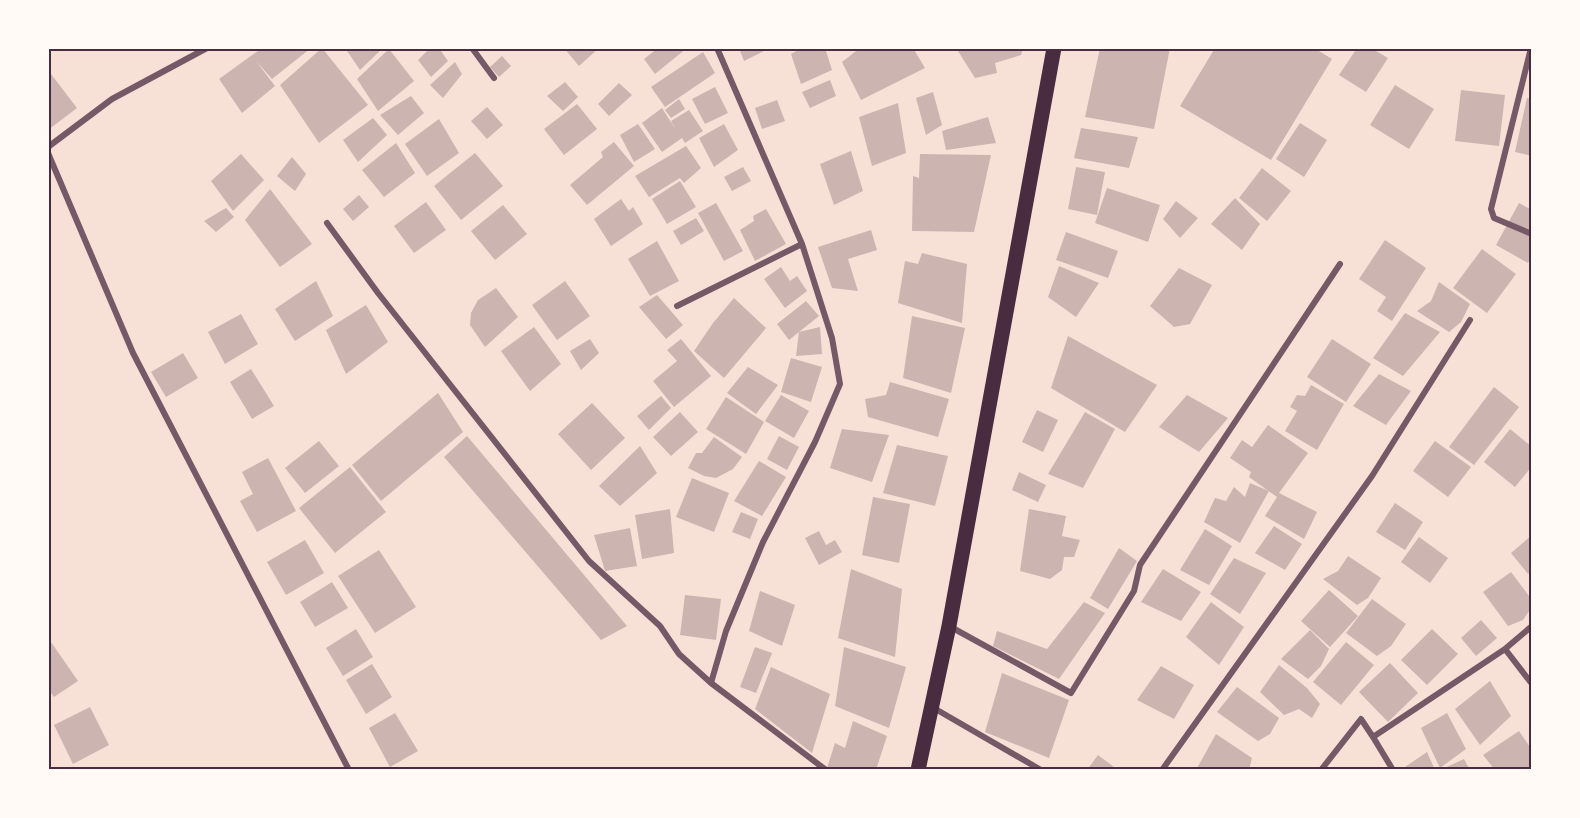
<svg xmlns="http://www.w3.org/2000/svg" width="1580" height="818" font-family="Arial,sans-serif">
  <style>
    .building { fill: #ccb4b1 }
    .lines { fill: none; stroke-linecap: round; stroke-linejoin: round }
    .minor { stroke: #755966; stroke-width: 6 }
    .primary { stroke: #4a2c40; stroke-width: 15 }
    .neatline { fill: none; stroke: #4a2c40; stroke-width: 2 }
  </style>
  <rect width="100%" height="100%" fill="#f7e1d7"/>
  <path class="building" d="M262,48H311L272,79L256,61L275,86L242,113L219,79Z
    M322,48L368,105L319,143L280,85Z
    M345,48H383L360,70Z
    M430,48H439L448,61L431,77L418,60Z
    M564,48H599L579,66Z
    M658,48H687L655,74L644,59Z
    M739,48H770L744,61Z
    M802,48H825L832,70L801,84L791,54Z
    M860,48H913L925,68L861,100L842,62Z
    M956,48H1023L1021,55L995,63L997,73L975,78Z
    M1100,48H1170L1154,129L1085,117Z
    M1215,48H1314L1332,59L1271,160L1180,106Z
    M1357,48H1371L1388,58L1366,92L1339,75Z
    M389,49L414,81L378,111L357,79Z
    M703,52L715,73L665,107L651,87Z
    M502,56L511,66L499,77L490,67Z
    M455,62L462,74L443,98L430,85Z
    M51,74L77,108L48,130V77Z
    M830,80L836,96L810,108L802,92Z
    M565,82L578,97L563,111L547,96Z
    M619,83L632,95L609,116L598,104Z
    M1395,85L1434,109L1409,149L1370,125Z
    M715,87L728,113L705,124L692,99Z
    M1461,90L1505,95L1499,146L1455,141Z
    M933,92L942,125L926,135L916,98Z
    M411,96L424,113L398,135L380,115Z
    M1527,98L1532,99V156L1515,152Z
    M679,99L685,109L671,118L665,110Z
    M777,100L785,121L762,129L755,108Z
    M898,103L906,153L872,166L859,117Z
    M577,104L597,129L564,155L544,129Z
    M487,107L503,125L487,139L471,121Z
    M662,108L676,130L671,121L689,110L703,131L685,143L682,138L662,152L642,123Z
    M988,117L996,143L946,150L942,131Z
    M373,118L387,135L358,162L343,140Z
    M439,119L459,153L427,176L405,144Z
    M1300,123L1327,140L1304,177L1276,159Z
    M638,124L655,149L634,162L620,135Z
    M724,124L738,150L714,167L699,138Z
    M1081,128L1138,137L1129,168L1074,158Z
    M614,142L634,166L587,205L570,185L603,157L601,152Z
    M396,143L415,173L384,197L362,170Z
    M686,146L701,168L684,183L680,178L649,197L635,176Z
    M851,151L863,191L834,205L820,164Z
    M475,153L503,186L461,220L434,186Z
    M241,154L264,180L233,211L211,181Z
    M920,154L991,155L974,232L912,231L913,176L919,178Z
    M292,157L306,174L295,191L277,176Z
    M743,167L751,181L732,191L724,177Z
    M1076,167L1105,172L1097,215L1068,209Z
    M1262,168L1291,191L1267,221L1239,198Z
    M680,181L696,207L667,224L652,199Z
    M1107,188L1160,205L1148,242L1095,223Z
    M270,189L312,244L280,267L245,220Z
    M359,195L369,207L353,221L343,209Z
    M1235,198L1260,224L1242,250L1211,224Z
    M621,199L629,211L633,207L643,224L611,246L594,219Z
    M1176,201L1198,218L1180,238L1163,219Z
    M426,202L446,230L414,253L394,226Z
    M716,203L743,251L724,261L698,213Z
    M1519,203L1532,210V256L1528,263L1496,245Z
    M503,205L527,234L495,260L471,231Z
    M226,208L234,217L216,232L204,221Z
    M766,209L786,244L755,261L740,230L754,221L753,216Z
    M696,218L704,231L681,245L673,231Z
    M871,230L877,250L848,259L858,291L832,288L818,247Z
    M1066,232L1118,251L1108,278L1056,260Z
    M1385,240L1426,268L1392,321L1377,311L1386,297L1359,279Z
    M657,241L679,281L650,296L628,259Z
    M1482,249L1516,274L1487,313L1453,288Z
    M922,253L967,264L962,323L898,303L905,261L918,264Z
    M1059,266L1099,283L1076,317L1048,297Z
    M781,267L790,281L797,276L807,291L785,308L764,279Z
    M1179,268L1212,285L1190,324L1174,327L1150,306Z
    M316,281L333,316L295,341L275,309Z
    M565,281L590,316L557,340L532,305Z
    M1439,282L1470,304L1461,322L1449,332L1417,311L1431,301Z
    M496,288L518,317L485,347L470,325L471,313L478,300Z
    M657,295L683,325L666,339L639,307Z
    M734,298L766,328L724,378L694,351L713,323Z
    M806,301L819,316L789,340L777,324Z
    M366,305L388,342L346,374L326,330Z
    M1405,313L1440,332L1403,376L1373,358Z
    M241,314L258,344L225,364L208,332Z
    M912,316L965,328L951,393L903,378Z
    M534,327L561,364L530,391L501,351Z
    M820,327L822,354L796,356L799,332Z
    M1068,336L1157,385L1125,432L1051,388Z
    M590,339L599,353L581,370L570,351Z
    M681,339L711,376L674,407L653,381L677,361L667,350Z
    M1332,339L1371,364L1346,402L1307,377Z
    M183,353L198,378L166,397L151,372Z
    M791,358L822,367L811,402L781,392Z
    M748,367L778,385L756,414L727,393Z
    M251,369L274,406L252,419L230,382Z
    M1379,374L1411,391L1386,425L1353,406Z
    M890,382L949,399L938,437L868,417L865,399L886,395Z
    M1311,385L1344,404L1317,450L1285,431L1297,411L1290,407L1297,395L1305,396Z
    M1494,387L1519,407L1474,465L1449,447Z
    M438,393L463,432L381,501L352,465Z
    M781,395L809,411L794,438L765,421Z
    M1187,395L1228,418L1199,452L1159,427Z
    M661,396L671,408L649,430L637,416Z
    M726,397L764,422L746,454L706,429Z
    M592,403L625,438L591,470L558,434Z
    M1037,410L1058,420L1043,452L1022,442Z
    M680,412L698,432L671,456L653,437Z
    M1085,412L1115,429L1083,488L1048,474Z
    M1268,425L1308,453L1279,493L1317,512L1304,539L1265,516L1277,497L1249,477L1251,472L1230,458L1242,440L1252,447Z
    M842,429L889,435L872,482L830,468Z
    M1510,429L1532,447V466L1515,487L1484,462Z
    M467,436L627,626L601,640L444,457Z
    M779,436L799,447L787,470L767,459Z
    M714,437L742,457L733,469L716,478L704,476L688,468L696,453H702Z
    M319,441L339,466L305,493L285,468Z
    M1435,441L1471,467L1448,497L1413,471Z
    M897,445L948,456L935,506L883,493Z
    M640,446L657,473L620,506L599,486Z
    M268,458L296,511L257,532L240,501L253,494L242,472Z
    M759,461L786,477L762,516L734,501Z
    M350,467L386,512L335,553L299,508Z
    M1019,472L1046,485L1038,502L1012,490Z
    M692,478L729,493L714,532L676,517Z
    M1250,483L1269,491L1240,543L1204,522L1215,498L1226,501L1234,487L1245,497Z
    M873,497L910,504L899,563L862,555Z
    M1395,503L1423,522L1405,550L1376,532Z
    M670,509L674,553L642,559L635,515Z
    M1029,509L1066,516L1062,536L1080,540L1074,557H1064L1062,570L1050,579L1020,571Z
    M741,512L758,519L750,539L732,532Z
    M1274,526L1302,544L1285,570L1255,553Z
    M630,528L637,566L605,571L594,535Z
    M1205,529L1232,546L1209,585L1180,570Z
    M819,531L826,545L835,540L842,552L819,565L805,538Z
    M1532,535V570L1528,574L1511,553Z
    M1419,537L1448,558L1430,583L1401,562Z
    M305,540L324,573L286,595L267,562Z
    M1119,548L1137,561L1108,609L1090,598Z
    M379,550L416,607L375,633L338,576Z
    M1348,556L1381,578L1368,598L1357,605L1323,579L1338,571Z
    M1234,558L1266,573L1240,614L1210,594Z
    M851,569L902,589L895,657L838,638Z
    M1163,569L1201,592L1181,621L1141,602Z
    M1511,572L1532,600V607L1523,620L1508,626L1483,592Z
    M332,582L348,608L315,627L300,602Z
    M1329,590L1358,616L1330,647L1301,621Z
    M760,591L795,605L782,646L749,631Z
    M685,595L721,599L716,640L680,635Z
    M1372,599L1406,624L1391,646L1377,656L1346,633Z
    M1084,602L1105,613L1059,679L993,646L997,631L1047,649Z
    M1211,602L1244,627L1219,665L1186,637Z
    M1481,620L1497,638L1476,656L1461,638Z
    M356,629L373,657L343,676L326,648Z
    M1432,629L1458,654L1427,685L1401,660Z
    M1310,630L1329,649L1321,666L1308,679L1281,659Z
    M51,642L78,681L54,697L48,689V644Z
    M1346,642L1374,665L1341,705L1313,682Z
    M755,647L772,653L756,693L740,687Z
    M844,647L906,667L889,728L835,706Z
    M1390,663L1418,693L1388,722L1359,692Z
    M372,664L392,697L366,714L346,680Z
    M1279,665L1307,688L1320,704L1312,718L1299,709L1284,715L1260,692Z
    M1161,666L1194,685L1174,719L1137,700Z
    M771,667L830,694L812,753L755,709Z
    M1002,673L1069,700L1049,758L985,732Z
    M1490,681L1511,716L1480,745L1455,709Z
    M1237,687L1279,718L1270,734L1258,741L1217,712Z
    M90,707L109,745L73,764L54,725Z
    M395,713L418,751L390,767L369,728Z
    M1447,713L1466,749L1440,768L1421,728Z
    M853,721L887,736L876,770H831L827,768L835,743L845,748Z
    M1519,731L1532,750V766L1526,770H1495L1483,755Z
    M1216,734L1252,758L1249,770H1196Z
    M1427,752L1435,770H1407L1405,767Z
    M1098,755L1118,770H1087Z
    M1464,759L1470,770H1440Z"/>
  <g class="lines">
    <path class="minor" d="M472,48L494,78
      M1531,48L1491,209L1494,218L1532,234
      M48,147L112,99L207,48
      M48,153L133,353L349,770
      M327,223L378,293L589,561L660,626L679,654L711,683L826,770
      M677,306L802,244
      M949,626L1071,693L1134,591L1140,565L1340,264
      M1505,649L1532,684
      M711,683L726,631L763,542L815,442L840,384L832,338L802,244L717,48
      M932,707L1041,770
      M1373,737L1393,770
      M1162,770L1372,476L1470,320
      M1321,770L1361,719L1373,737L1505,649L1532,626"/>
    <path class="primary" d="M918,770L949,626L1054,48"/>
  </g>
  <rect width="1580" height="818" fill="none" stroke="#fffaf5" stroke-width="99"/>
  <rect x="50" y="50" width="1480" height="718" class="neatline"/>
</svg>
